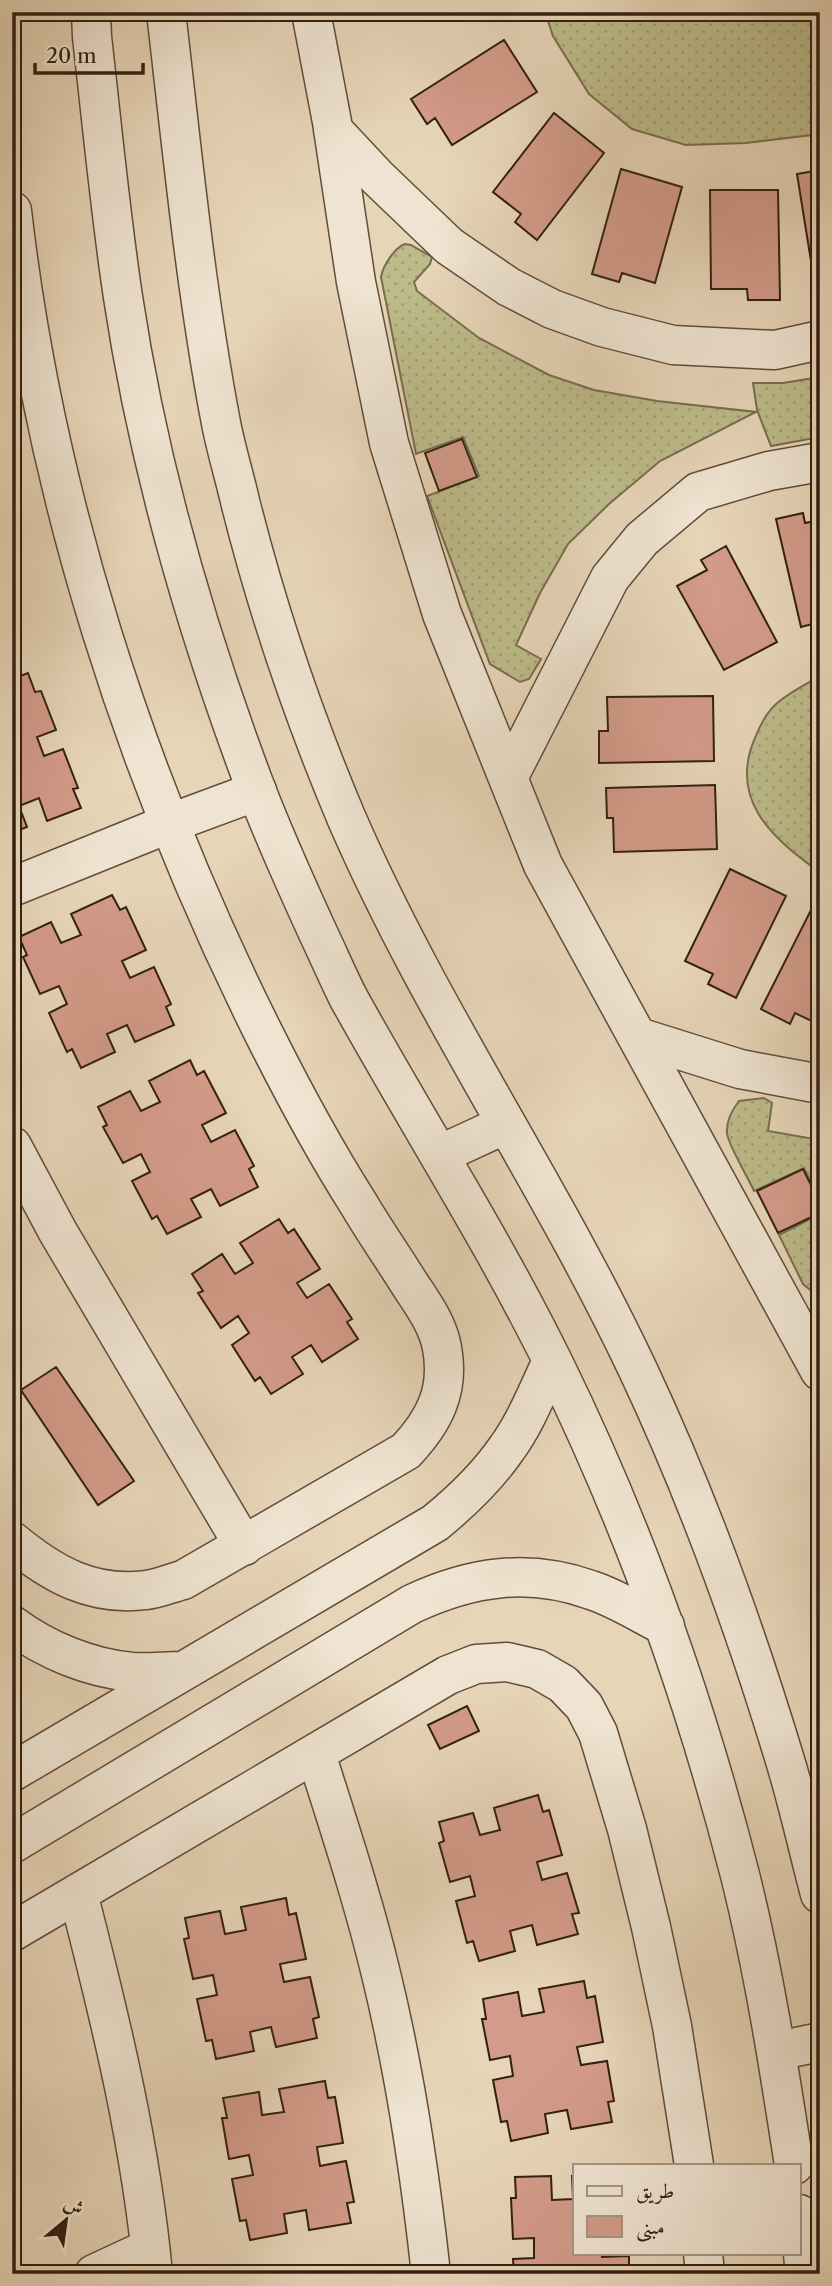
<svg xmlns="http://www.w3.org/2000/svg" width="832" height="2286" font-family="'Libre Caslon Text',Amiri,serif">
  <style>
    .grass { fill: url(#grass-dots); stroke: #786e4e; stroke-width: 2 }
    .building { fill: #d39b89; stroke: #332012; stroke-width: 2 }
    .lines { fill: none; stroke-linecap: round; stroke-linejoin: round }
    .minor-casing { stroke: #604d3c; stroke-width: 41 }
    .tertiary-casing { stroke: #604d3c; stroke-width: 41 }
    .minor { stroke: #efe4d1; stroke-width: 38 }
    .tertiary { stroke: #efe4d1; stroke-width: 38 }
  </style>
  <defs>
    <pattern id="grass-dots" width="8" height="8" patternUnits="userSpaceOnUse" patternTransform="scale(1.75)"><rect width="8" height="8" fill="#bdbb8a"/><path d="M2 2h.1M6 6h.1" fill="none" stroke="#a3a076" stroke-width="1.8" stroke-linecap="round"/></pattern>
  </defs>
  <rect width="100%" height="100%" fill="#e7d5b8"/>
  <filter id="stains"><feTurbulence type="fractalNoise" baseFrequency=".00286" numOctaves="4"/><feColorMatrix values="0 0 0 0 .2 0 0 0 0 .09 0 0 0 0 .02 0 0 0 .5 -.17"/></filter>
  <radialGradient id="worn" r=".72"><stop offset=".6" stop-color="#630" stop-opacity="0"/><stop offset="1" stop-color="#630" stop-opacity=".3"/></radialGradient>
  <path class="grass" d="M545,12H820V134L746,143L686,145L632,129L589,94L553,36Z
    M405,244L411,245L432,257L430,264L414,282L417,291L479,338L549,375L594,390L657,401L756,412L660,461L609,504L568,544L540,593L516,645L541,659L529,679L520,682L490,664L427,496L479,476L463,437L416,454L381,277C383,266 394,248 405,244Z
    M820,377V437L771,446L757,410L753,383H783Z
    M820,676V869L814,868C770,837 729,797 755,738C759,728 766,714 774,706C786,694 805,685 820,676Z
    M764,1098L772,1103L768,1131L820,1140V1200L804,1168L754,1191C748,1177 728,1145 727,1133C726,1121 732,1110 739,1101Z
    M820,1214V1298L803,1284L779,1235Z"/>
  <path class="building" d="M504,40L537,92L452,145L435,118L427,124L411,99Z
    M554,113L604,153L537,240L515,222L521,214L493,192Z
    M621,169L682,187L655,283L622,273L619,282L592,274Z
    M820,170V285L815,286L797,174Z
    M710,190H778L780,300H748L747,289H711Z
    M462,439L477,477L439,491L425,453Z
    M803,513L805,523L820,520V622L801,627L776,519Z
    M726,546L777,642L724,670L677,586L707,570L701,560Z
    M12,588L20,613L14,615L20,635L12,637Z
    M28,673L35,692L41,691L56,730L37,737L44,756L63,749L78,788L73,789L81,808L47,821L39,798L19,806L27,827L12,833V679Z
    M713,696L714,761L599,763V731H608L607,697Z
    M715,785L717,849L614,852L613,818H607L606,788Z
    M730,869L786,896L736,998L708,984L713,974L685,961Z
    M112,895L120,910L126,907L146,950L122,961L130,978L154,967L171,1004L166,1007L174,1025L135,1042L127,1025L107,1034L115,1052L81,1068L72,1049L67,1052L49,1013L67,1004L59,986L40,994L23,957L27,955L19,937L51,922L61,943L81,935L71,914Z
    M812,908L820,912V1025L795,1013L790,1024L761,1009Z
    M190,1060L197,1075L204,1071L226,1113L202,1125L211,1142L235,1130L254,1166L249,1169L258,1187L220,1206L211,1189L191,1199L201,1217L167,1234L157,1216L152,1219L132,1181L150,1172L141,1154L123,1163L103,1127L107,1125L98,1107L130,1091L141,1111L160,1102L149,1081Z
    M803,1169L820,1203V1213L778,1233L757,1191Z
    M279,1219L288,1233L294,1229L320,1269L297,1283L307,1298L329,1284L352,1319L347,1322L358,1339L322,1362L311,1345L292,1357L303,1374L271,1394L260,1377L255,1381L232,1345L249,1333L238,1316L221,1328L198,1293L203,1291L192,1274L222,1254L235,1274L253,1263L240,1243Z
    M56,1367L134,1481L98,1505L21,1390Z
    M467,1706L479,1731L440,1749L428,1725Z
    M538,1795L543,1812L549,1810L562,1855L537,1862L542,1880L567,1873L579,1913L572,1914L578,1934L537,1945L532,1925L510,1931L515,1951L479,1961L473,1941L467,1943L456,1901L475,1896L470,1876L450,1882L439,1843L444,1841L439,1822L473,1813L480,1835L500,1830L494,1808Z
    M286,1898L289,1915L296,1913L306,1959L280,1964L284,1982L310,1977L319,2017L313,2019L317,2038L276,2047L271,2027L250,2032L254,2051L216,2059L212,2040L206,2041L197,1999L217,1995L213,1975L193,1979L184,1939L189,1938L185,1918L220,1911L225,1934L246,1930L241,1907Z
    M584,1981L587,1998L595,1996L603,2042L577,2047L581,2065L607,2061L614,2101L608,2102L612,2122L571,2129L567,2110L545,2114L548,2133L511,2141L507,2121L501,2122L493,2080L513,2076L510,2056L490,2060L482,2019H486L483,1999L518,1992L522,2016L544,2012L539,1989Z
    M325,2081L328,2098L335,2097L343,2143L317,2147L320,2166L346,2161L354,2202L347,2203L351,2223L309,2230L306,2210L284,2214L287,2233L250,2240L246,2220L240,2221L232,2179L253,2175L249,2155L229,2159L222,2118H227L223,2098L259,2092L262,2115L284,2112L279,2089Z
    M551,2176L552,2200L573,2199L572,2176H575V2253H602V2257L629,2256V2274H514L513,2259L534,2258V2238L513,2239L511,2198H516L515,2177Z"/>
  <g class="lines">
    <g class="minor-casing">
      <path id="minor" d="M311,12L332,122L356,282L389,443L442,614L543,865L820,1371
        M333,130L377,177L449,246L509,287L552,309L602,327L673,345L775,350L820,340
        M12,211C45,497 135,775 263,1032C292,1090 323,1148 358,1203C374,1230 392,1256 409,1283C422,1303 438,1324 442,1348C450,1391 434,1421 406,1451L183,1580C171,1583 158,1589 146,1590C92,1597 52,1574 12,1541
        M508,778L610,578L642,539L698,492L769,471L820,462
        M12,887L168,824L257,791
        M638,1037L740,1069L820,1084
        M12,1146L58,1232L244,1546
        M316,1754C339,1827 363,1899 381,1974C405,2072 420,2173 431,2274
        M78,1893C110,2018 141,2144 153,2274
        M12,1932L448,1675L476,1664L507,1662L537,1669L563,1684L584,1706L598,1733L627,1829L651,1927L672,2026L694,2165
        M703,2253L705,2274
        M94,2274L150,2248"/>
    </g>
    <g class="tertiary-casing">
      <path id="tertiary" d="M91,12L92,37C102,124 110,211 123,297C148,463 197,633 256,789C275,839 297,887 319,935C329,956 338,977 348,997C416,1120 492,1238 554,1364C634,1527 695,1699 740,1875C764,1971 779,2068 794,2165
        M166,12C182,149 195,287 221,423C226,449 234,475 240,501C267,609 303,715 346,817C429,1009 549,1181 638,1370C697,1495 744,1625 784,1757C798,1802 808,1849 820,1894
        M439,1155L506,1124
        M12,1625C46,1650 89,1668 132,1672C148,1673 165,1671 181,1671
        M12,1772L435,1523C462,1501 487,1477 507,1448C526,1422 538,1390 552,1361
        M12,1844L412,1604C472,1576 528,1568 591,1590C616,1598 641,1614 665,1626
        M777,2051L820,2042
        M799,2214L805,2274"/>
    </g>
    <use href="#minor" class="minor"/>
    <use href="#tertiary" class="tertiary"/>
  </g>
  <rect width="832" height="2286" fill="none" stroke="#e7d5b8" stroke-width="42"/>
  <rect x="14" y="14" width="804" height="2258" fill="none" stroke="#332012" stroke-width="3.5"/>
  <rect x="21" y="21" width="790" height="2244" fill="none" stroke="#332012" stroke-width="2"/>
  <rect x="573" y="2164" width="228" height="91" fill="#efe4d1" stroke="#a49685" stroke-width="2"/>
  <rect x="587" y="2186" width="35" height="10" fill="#efe4d1" stroke="#a49685" stroke-width="2"/>
  <text x="636" y="2198" font-size="21" fill="#332012">طريق</text>
  <rect x="587" y="2216" width="35" height="21" fill="#d39b89" stroke="#a49685" stroke-width="2"/>
  <text x="636" y="2234" font-size="21" fill="#332012">مبنى</text>
  <g transform="translate(66 2220) rotate(29)" stroke="#efe4d1" stroke-width="5" paint-order="stroke">
  <path d="M0-5L12 26L0 18L-12 26Z" fill="#332012"/>
  <text y="-10" font-size="19" font-weight="bold" text-anchor="middle" fill="#332012">ش</text>
  </g>
  <path d="M35 63v10h108v-10" fill="none" stroke="#332012" stroke-width="3.5"/>
  <text x="46" y="63" font-size="21" fill="#332012" stroke="#efe4d1" stroke-width="5" paint-order="stroke">20 m</text>
  <rect width="100%" height="100%" filter="url(#stains)"/>
  <rect width="100%" height="100%" fill="url(#worn)"/>
</svg>
